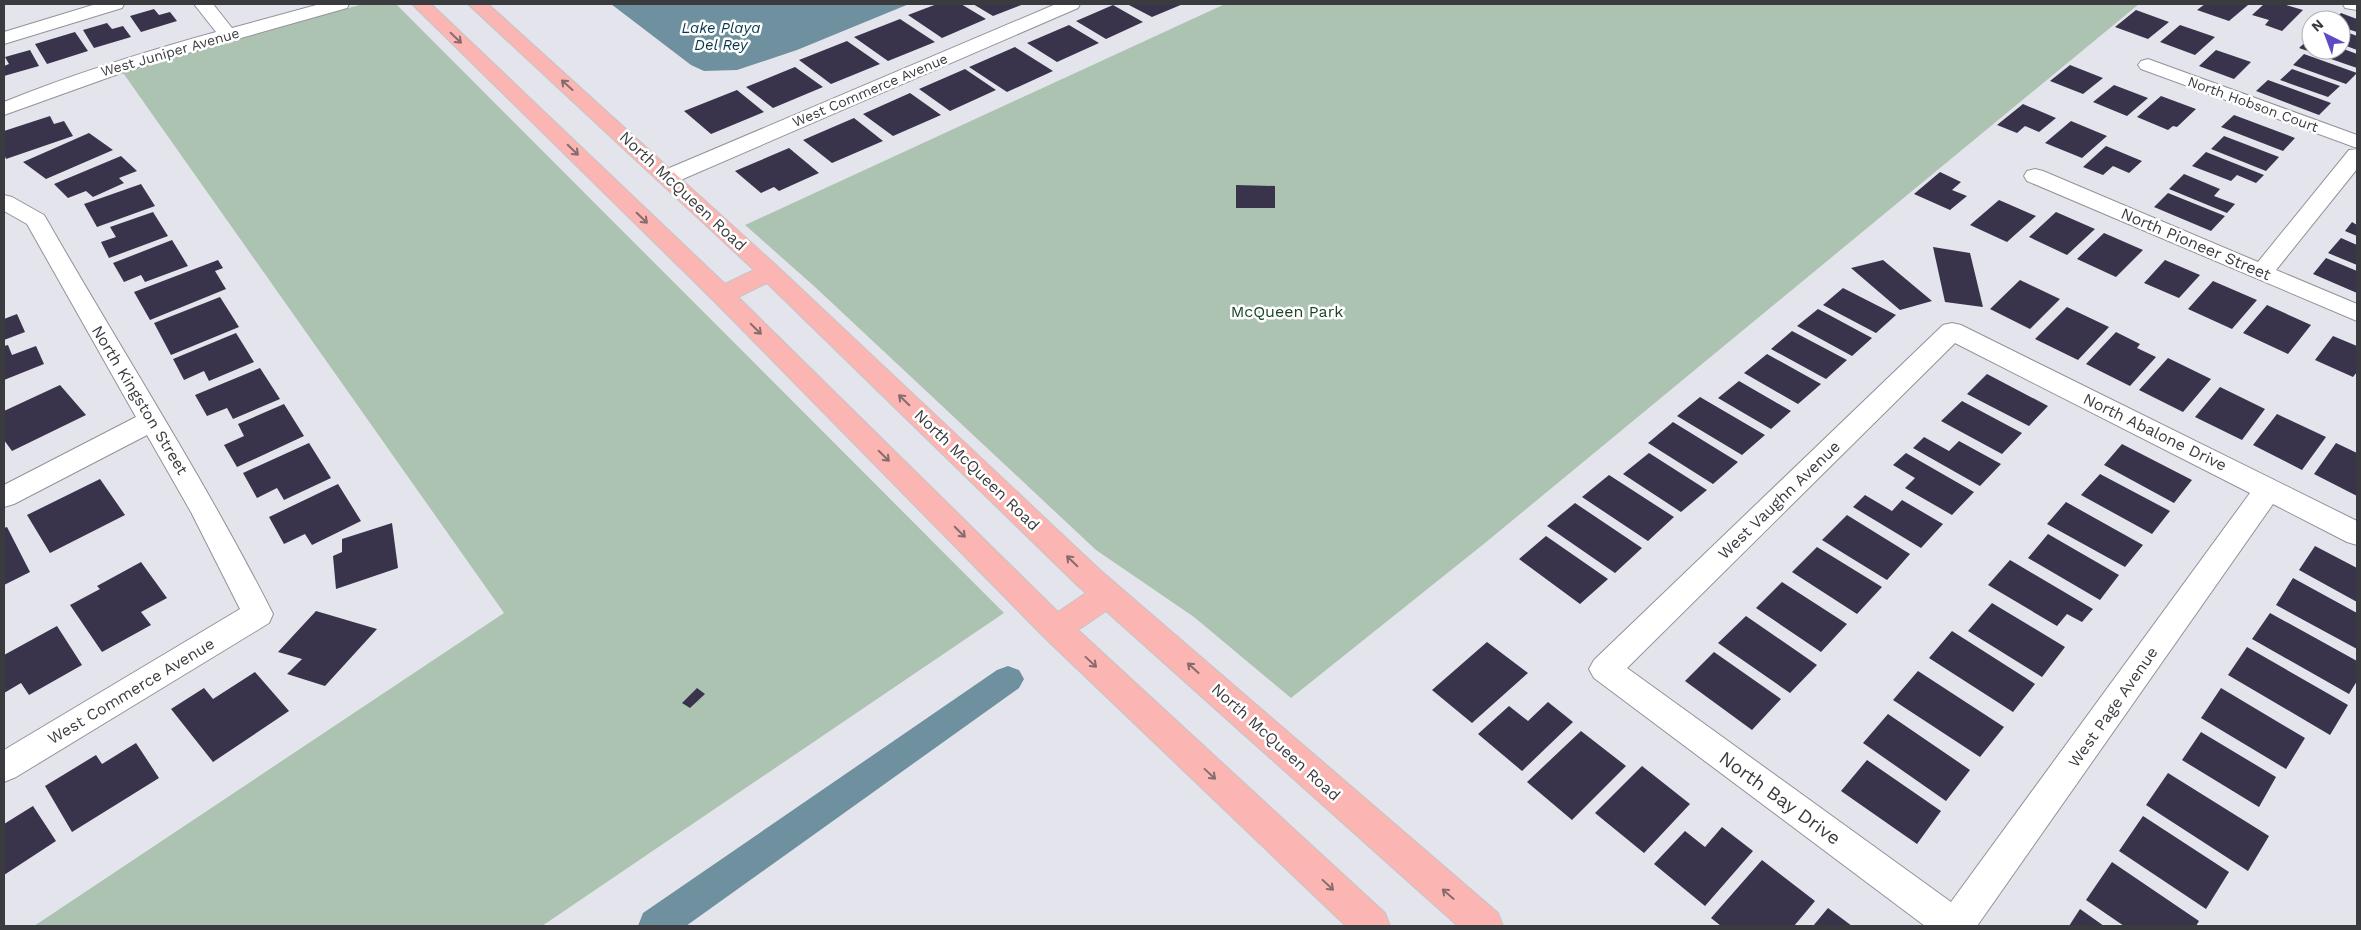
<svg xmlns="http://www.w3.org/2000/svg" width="2361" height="930" font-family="'Work Sans',sans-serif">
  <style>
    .green { fill: #adc3b1 }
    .water { fill: #6f919f }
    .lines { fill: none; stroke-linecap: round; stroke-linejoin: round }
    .canal { fill: #6f919f; fill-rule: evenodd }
    .building { fill: #39334c }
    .minor-casing { stroke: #929299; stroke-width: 2 }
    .major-casing { stroke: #c4c4c5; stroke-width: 2 }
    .minor { fill: #fff; fill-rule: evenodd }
    .major { fill: #fbb6b4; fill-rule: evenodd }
    .oneway { stroke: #876c6d }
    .labels { text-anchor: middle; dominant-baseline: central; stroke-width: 5; stroke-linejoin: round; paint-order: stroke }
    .far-street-label { font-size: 14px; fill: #3a3b3e; stroke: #fff }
    .far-water-label { font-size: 15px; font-style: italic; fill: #05394a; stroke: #fff }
    .street-label { font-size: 16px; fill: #3a3b3e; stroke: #fff }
    .park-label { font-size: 16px; fill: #1b4626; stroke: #fff }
    .near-street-label { font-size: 19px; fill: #3a3b3e; stroke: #fff }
  </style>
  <rect width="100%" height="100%" fill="#e4e5ec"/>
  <path class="green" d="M363,4H396L1004,613L542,926H34L504,613L121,70Z
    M1225,4H2139L1485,543L1291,698L1194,617L1096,550L815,287L745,225Z"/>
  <path class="water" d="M611,4H909L797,50L737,70L704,71L691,65Z"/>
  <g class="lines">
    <path class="canal" d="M1008,666L1019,670L1024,679L1019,688L686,926H638L643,913L997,670Z"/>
  </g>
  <path class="building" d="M937,4H961L986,19L942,38L908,15Z
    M973,4H1024L993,16Z
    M1127,4H1183L1152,17Z
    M2205,4H2245L2248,5L2229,21L2197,10Z
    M2264,4H2283L2303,10L2282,31L2265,25L2269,20L2252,15Z
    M1113,5L1143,22L1106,39L1076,21Z
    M154,9L159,15L170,12L177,21L141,32L130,16Z
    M2136,10L2169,22L2148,39L2115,27Z
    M2341,13L2357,19V32L2341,27V20H2334Z
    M900,19L935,42L888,61L854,37Z
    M107,23L112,29L123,26L131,37L94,48L83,30Z
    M1069,25L1099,43L1057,62L1027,43Z
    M2180,25L2215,37L2195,55L2160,42Z
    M2341,30L2357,36V50L2341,44Z
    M75,32L88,51L47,64L35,44Z
    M2311,37V50H2341V48L2357,54V68L2299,48Z
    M847,41L880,64L831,84L799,60Z
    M1015,47L1053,71L1007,92L969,67Z
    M30,50L39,66L4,76V66L9,64L5,57Z
    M2216,50L2251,62L2234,79L2199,66Z
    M2304,54L2357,73L2346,84L2293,65Z
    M2070,65L2103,78L2083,94L2050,81Z
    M795,67L823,87L773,108L746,87Z
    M965,69L996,90L950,111L919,89Z
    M2292,69L2340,86L2328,97L2280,80Z
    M2268,80L2331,103L2319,115L2256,91Z
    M2114,85L2148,98L2127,116L2093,102Z
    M737,90L764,112L711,134L684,111Z
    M910,93L941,115L893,136L863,114Z
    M2161,96L2196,109L2177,127L2173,126L2168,130L2137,117Z
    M2023,104L2056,118L2039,132L2025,126L2017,133L1997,125Z
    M2234,115L2295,138L2283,151L2221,127Z
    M50,116L54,124L64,121L73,136L6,159L4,154V131Z
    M854,118L883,141L832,163L803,140Z
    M2071,121L2107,136L2082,158L2045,143Z
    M89,133L113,150L46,179L23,162Z
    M2224,136L2279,157L2266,171L2211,149Z
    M2106,146L2142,161L2129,173L2113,166L2103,175L2083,167Z
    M789,148L819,173L779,191L774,187L761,193L735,171Z
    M2206,152L2264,175L2256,183L2237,175L2231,181L2192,166Z
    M121,156L137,171L119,178L124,183L93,197L86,191L68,198L54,184Z
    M1940,172L1961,182L1952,190L1967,196L1950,210L1914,194Z
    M2184,174L2220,189L2214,196L2235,204L2227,213L2169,189Z
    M141,184L155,206L97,227L84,204Z
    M1236,185L1275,186V208H1236Z
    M2168,193L2225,216L2211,231L2154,207Z
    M1999,200L2036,216L2007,242L1970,225Z
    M153,212L168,236L109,258L101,242L116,237L110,227Z
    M2056,212L2095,229L2067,255L2029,237Z
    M2352,222L2357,225V236L2345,231Z
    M2104,233L2143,250L2116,277L2077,259Z
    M2341,238L2357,245V265L2328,253Z
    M172,240L188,266L145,282L141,275L124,282L113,263Z
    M1933,247L1970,253L1983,307L1945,302Z
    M2326,258L2357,271V293L2313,274Z
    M218,260L223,268L215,271L226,289L150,320L134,292Z
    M1883,260L1932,301L1900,310L1851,268Z
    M2165,260L2200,275L2179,298L2144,283Z
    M2020,280L2060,299L2030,329L1990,309Z
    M2213,281L2257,300L2232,329L2188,309Z
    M1843,288L1896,315L1876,333L1823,305Z
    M220,297L239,327L171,355L154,323Z
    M2267,305L2311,325L2288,354L2243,333Z
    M2067,307L2109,327L2078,360L2035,339Z
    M1818,309L1872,338L1852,356L1797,326Z
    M17,314L25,332L4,340V319Z
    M1792,331L1847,360L1826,379L1771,349Z
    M2116,332L2140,344L2137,348L2156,357L2130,386L2086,364Z
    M236,333L254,362L209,381L204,371L184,380L173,359Z
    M2333,336L2357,346V372L2353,377L2315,360Z
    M8,345L12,355L36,346L44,364L4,380V346Z
    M1767,354L1821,384L1798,404L1744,373Z
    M2168,358L2211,379L2183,412L2139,390Z
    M260,368L280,399L233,419L227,408L207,416L195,395Z
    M1987,374L2048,406L2029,426L1967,394Z
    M1739,381L1791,411L1771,429L1718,398Z
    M60,385L86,415L12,451L4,440V411Z
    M2220,387L2265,409L2242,440L2195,417Z
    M1700,397L1765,435L1742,455L1677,416Z
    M1962,401L2022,433L2002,454L1941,421Z
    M284,404L304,436L237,467L224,445L244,436L238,424Z
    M2277,414L2326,437L2302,470L2253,445Z
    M1673,422L1738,462L1713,484L1648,443Z
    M1924,437L1949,451L1959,441L2001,464L1980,486L1913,448Z
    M309,443L331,478L284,500L277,488L257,498L243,473Z
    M2336,443L2357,453V496L2314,474Z
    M2122,444L2192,480L2174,503L2104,465Z
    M1649,453L1707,490L1681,512L1623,474Z
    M1906,453L1974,492L1952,515L1905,488L1915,478L1893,465Z
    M2100,474L2170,511L2152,534L2081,495Z
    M1609,475L1674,517L1648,541L1582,497Z
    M100,479L125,515L50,553L27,515Z
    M338,484L361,521L312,545L305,534L284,544L269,517Z
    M1865,495L1892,511L1902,500L1943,524L1921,548L1853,507Z
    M2066,502L2143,545L2125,567L2047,524Z
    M1575,503L1642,548L1615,573L1547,526Z
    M1847,515L1910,554L1887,580L1822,540Z
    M392,523L398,568L336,589L333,556L342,552V539Z
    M7,527L30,572L4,585V528Z
    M2048,534L2119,575L2100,600L2028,558Z
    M1546,536L1608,579L1580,604L1519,559Z
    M2315,546L2357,568V602L2299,570Z
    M1817,547L1882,587L1857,614L1792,572Z
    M2010,560L2093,609L2082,622L2067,614L2057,626L1988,585Z
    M141,562L167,598L141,612L151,625L102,652L70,605L100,589L97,586Z
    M2293,578L2357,613V649L2276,605Z
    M1782,582L1847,624L1821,652L1756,608Z
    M1992,603L2065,647L2042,677L1968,631Z
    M316,611L377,629L325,686L287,674L302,659L278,652Z
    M2270,613L2357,661V681L2349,694L2252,639Z
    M1746,616L1817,665L1790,693L1718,643Z
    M57,626L82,665L29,695L21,683L4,693V655Z
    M1952,631L2035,684L2013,712L1929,658Z
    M1487,642L1528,673L1472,723L1432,690Z
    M2247,647L2348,705L2330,735L2228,675Z
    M1714,652L1781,699L1752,730L1685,681Z
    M1918,671L2004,727L1980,757L1893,700Z
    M255,672L289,711L213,762L171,709L204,688L213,699Z
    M697,688L705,694L690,708L682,703Z
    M2221,688L2305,738L2286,769L2201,718Z
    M1548,702L1573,722L1522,771L1478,734L1509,706L1528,721Z
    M1888,714L1970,770L1946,801L1863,743Z
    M1581,731L1626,766L1572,820L1527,782Z
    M2201,732L2276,777L2259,807L2182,760Z
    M136,743L159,778L72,832L45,786L96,755L102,764Z
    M1867,760L1941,811L1917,844L1841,791Z
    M1642,766L1690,804L1644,853L1595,813Z
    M2168,773L2269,836L2248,871L2146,805Z
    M33,806L56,841L4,875V824Z
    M2143,816L2229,872L2206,909L2119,851Z
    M1722,827L1753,851L1705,906L1654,864L1685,831L1705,847Z
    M1762,860L1815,901L1794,926H1721L1711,918Z
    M2112,862L2199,921L2196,926H2124L2086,900Z
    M1828,908L1852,926H1813Z
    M2080,909L2104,926H2069Z"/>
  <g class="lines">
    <g class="minor-casing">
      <path id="minor" d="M96,4H124L122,8L4,44V32Z
        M194,4H213L232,28L320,4H349L347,8L135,68L4,115V102C73,74 144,52 216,32Z
        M1056,4H1080L1078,8L676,182L668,184L660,182L657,177L660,172Z
        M2343,4H2357V10L2345,8Z
        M2148,59L2357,135V148L2141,69L2138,65L2141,61Z
        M2357,149V169L2276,270L2357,304V321L2027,181L2024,176L2027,171L2035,169L2043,171L2258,262L2349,150Z
        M4,195L12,197L44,215L47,220C123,353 204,478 273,614L269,623L16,777L4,782V750L240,609L191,512L147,435L14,504L4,507V485L136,417L27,224L4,211Z
        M1952,323L1961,325L2357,521V545L2347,542L2273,504L1977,926H1925L1594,678L1589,669L1594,660L1943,325ZM1955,343L2250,493L1951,902L1627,668Z"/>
    </g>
    <g class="major-casing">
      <path id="major" d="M412,4H431L725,284L754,270L468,4H488L778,267L1100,570L1498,913L1503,926H1458L1106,611L1078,630L1385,913L1390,926H1346L1045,638L713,300ZM767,283L1078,586L1086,593L1058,612L738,297Z"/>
    </g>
    <use href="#minor" class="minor"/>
    <use href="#major" class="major"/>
  </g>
  <defs><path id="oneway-shaft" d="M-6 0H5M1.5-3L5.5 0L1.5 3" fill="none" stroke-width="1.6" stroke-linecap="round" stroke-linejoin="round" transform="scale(1.25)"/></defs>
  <g class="oneway">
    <use href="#oneway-shaft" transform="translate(456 38) rotate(44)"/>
    <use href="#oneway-shaft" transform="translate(567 85) rotate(-138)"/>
    <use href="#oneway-shaft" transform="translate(573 150) rotate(44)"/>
    <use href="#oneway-shaft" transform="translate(642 218) rotate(44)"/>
    <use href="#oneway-shaft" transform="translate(756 329) rotate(45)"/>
    <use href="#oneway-shaft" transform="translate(904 400) rotate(-136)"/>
    <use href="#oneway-shaft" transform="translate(884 456) rotate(45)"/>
    <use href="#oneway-shaft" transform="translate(960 532) rotate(45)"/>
    <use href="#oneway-shaft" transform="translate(1072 561) rotate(-136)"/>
    <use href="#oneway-shaft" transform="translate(1091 662) rotate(43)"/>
    <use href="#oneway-shaft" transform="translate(1193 668) rotate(-138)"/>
    <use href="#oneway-shaft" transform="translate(1210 774) rotate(43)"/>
    <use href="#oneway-shaft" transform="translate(1328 885) rotate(43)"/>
    <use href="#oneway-shaft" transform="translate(1448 894) rotate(-139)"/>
  </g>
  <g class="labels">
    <g class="far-street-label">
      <text transform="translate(170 52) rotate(-16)">West Juniper Avenue</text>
      <text transform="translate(870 90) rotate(-23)">West Commerce Avenue</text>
      <text transform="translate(2253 104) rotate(20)">North Hobson Court</text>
    </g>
    <g class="far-water-label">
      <text x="721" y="28">Lake Playa<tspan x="721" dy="17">Del Rey</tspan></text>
    </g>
    <g class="street-label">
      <text transform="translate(683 191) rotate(43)">North McQueen Road</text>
      <text transform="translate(2196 244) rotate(23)">North Pioneer Street</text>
      <text transform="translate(140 400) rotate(59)">North Kingston Street</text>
      <text transform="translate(2155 432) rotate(26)">North Abalone Drive</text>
      <text transform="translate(977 470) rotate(44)">North McQueen Road</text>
      <text transform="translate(1779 500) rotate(-44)">West Vaughn Avenue</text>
      <text transform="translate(131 691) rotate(-31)">West Commerce Avenue</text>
      <text transform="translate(2113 707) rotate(-55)">West Page Avenue</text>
      <text transform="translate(1276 742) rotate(42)">North McQueen Road</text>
    </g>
    <g class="park-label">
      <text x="1287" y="311">McQueen Park</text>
    </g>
    <g class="near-street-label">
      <text transform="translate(1780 798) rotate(36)">North Bay Drive</text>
    </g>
  </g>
  <rect width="2361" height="930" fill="none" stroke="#3a3b3e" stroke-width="10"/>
  <g transform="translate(2326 35) rotate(318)"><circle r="24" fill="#ffffff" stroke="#b0b1b2"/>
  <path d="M0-4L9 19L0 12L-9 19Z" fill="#5f4ac3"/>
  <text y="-8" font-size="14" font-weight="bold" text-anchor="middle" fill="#3a3b3e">N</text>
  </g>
</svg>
